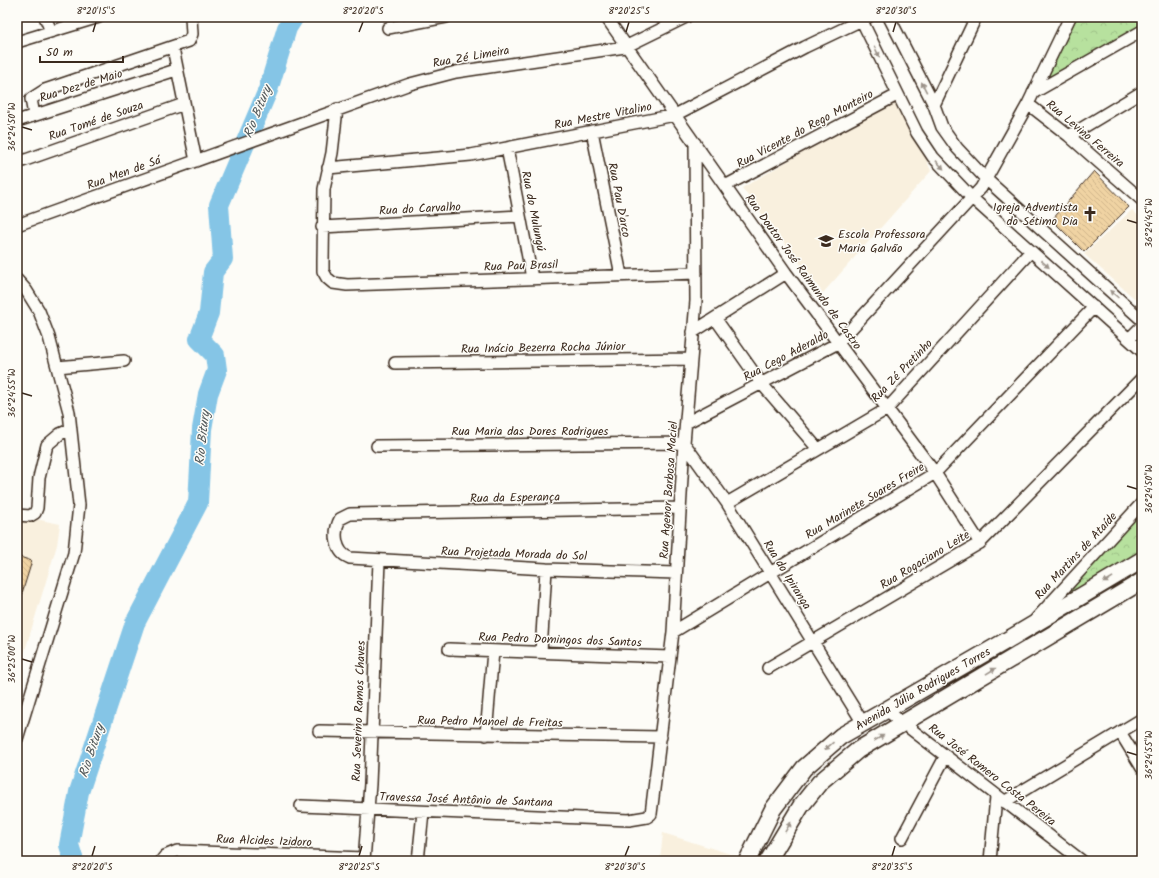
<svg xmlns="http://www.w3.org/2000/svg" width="1159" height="878" font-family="Kalam,sans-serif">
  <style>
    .built { fill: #f9f0de }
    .park { fill: url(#park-crowns); stroke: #79865e }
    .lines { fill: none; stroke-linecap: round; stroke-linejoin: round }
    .river { stroke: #85c5e6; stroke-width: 20 }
    .building { fill: url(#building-back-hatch); stroke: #3b2a1e }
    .minor-casing { stroke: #3b2a1e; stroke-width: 14 }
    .secondary-casing { stroke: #3b2a1e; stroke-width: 19 }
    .minor { stroke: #fdfcf7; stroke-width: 11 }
    .secondary { stroke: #fdfcf7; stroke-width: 16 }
    .oneway { fill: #9c938a }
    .ticks { fill: none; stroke: #3b2a1e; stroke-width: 1.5 }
    .labels { text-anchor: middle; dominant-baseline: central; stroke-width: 3; stroke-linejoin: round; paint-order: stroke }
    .street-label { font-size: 12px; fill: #3b2a1e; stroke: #fdfcf7 }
    .poi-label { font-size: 12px; fill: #3b2a1e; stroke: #fdfcf7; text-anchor: end }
    .water-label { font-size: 13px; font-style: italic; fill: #51585a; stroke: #fdfcf7 }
    .neatline { fill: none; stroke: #3b2a1e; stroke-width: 1.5 }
    .ticks-label { font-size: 10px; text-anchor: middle; fill: #3b2a1e }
  </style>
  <defs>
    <pattern id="park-crowns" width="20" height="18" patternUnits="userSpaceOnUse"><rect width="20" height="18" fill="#b7e19e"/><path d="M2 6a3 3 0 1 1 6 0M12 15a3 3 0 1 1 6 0" fill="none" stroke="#9ec188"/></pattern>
    <pattern id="building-back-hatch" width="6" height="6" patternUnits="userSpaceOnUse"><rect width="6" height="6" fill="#f0d3a3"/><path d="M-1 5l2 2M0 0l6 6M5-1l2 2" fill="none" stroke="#cfb58c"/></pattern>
  </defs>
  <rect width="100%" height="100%" fill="#fdfcf7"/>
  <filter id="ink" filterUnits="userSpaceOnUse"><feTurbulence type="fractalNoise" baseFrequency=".025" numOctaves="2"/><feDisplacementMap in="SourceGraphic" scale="8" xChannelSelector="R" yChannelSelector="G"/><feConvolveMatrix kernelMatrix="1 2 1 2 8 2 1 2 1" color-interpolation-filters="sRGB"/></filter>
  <g filter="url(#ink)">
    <path class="built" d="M900,95L931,171L823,293L742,188Z
      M1132,210L1142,219V305L1084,254Z
      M17,515L60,524L57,545L17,677Z
      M663,833L740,857L739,861H660Z"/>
    <path class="park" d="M1077,17H1142V25L1047,79Z
      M1142,508V552L1056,606L1052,604Z"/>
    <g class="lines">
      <path class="river" d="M74,861L69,845L79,792L135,623L198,503L202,429L208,394L217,370L215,355L199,339L209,313L213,272L223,259L219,205L268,90L287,28L294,17"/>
    </g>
    <path class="building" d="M1094,171L1129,207L1084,252L1052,220Z
      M17,556L32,561L19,603H17Z"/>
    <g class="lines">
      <g class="minor-casing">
        <path id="minor" d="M45,17L51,31
          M606,17L786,273L935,473L980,543
          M860,17L917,133L933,157L972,198L1142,351
          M889,17L934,105L942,127L957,148L986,179L1142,320
          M388,28L446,17
          M17,42L99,17
          M173,48L196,161
          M1033,93L1142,31
          M1028,104L1069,136L1142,200
          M934,105L976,17
          M337,109L332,153L324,189L323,262V271L327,278L333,283L347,285L696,273
          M34,115L31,99L45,90L189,41L192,34L191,17
          M17,121L176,70
          M592,131L621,275
          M1069,136L1142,92
          M507,148L532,278
          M17,163L184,104
          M328,168L471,155L675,115L805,47L868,17
          M725,186L897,95
          M17,225L410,84L456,72L625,47L686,17
          M322,227L520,216
          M17,280L26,290L39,311L49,337L69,412L79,505L74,553L17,739
          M715,318L761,383L818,449
          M693,332L786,273
          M1129,339L1142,326
          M395,363L691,359
          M57,367L124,361
          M686,423L838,343L981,188L1028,104L1070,17
          M377,446L684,443L727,503L863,723
          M727,503L887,409L1031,251
          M17,515L30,516L35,513L37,508L39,478L47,445L60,434L67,431
          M676,573L546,569L350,558C335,553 333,532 340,519L350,514L680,508
          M1036,619L1142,503
          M673,632L935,473L1094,307
          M449,649L670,657
          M541,652L546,569
          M768,668L980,543L1142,378
          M886,710L1082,861
          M319,731L661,737
          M1120,732L1142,768
          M486,735L493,651
          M1004,802L1142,719
          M301,806L629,820L647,817L651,814L673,632L684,443L696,301L695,143
          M902,838L945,757
          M161,861L165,856L177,851L364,858
          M364,861L370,784L379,561
          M418,861L423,812
          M990,861L996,797"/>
      </g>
      <g class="secondary-casing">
        <path id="secondary" d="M747,861L773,809L804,768L841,736L1004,642L1142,560
          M768,861L801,806L820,782L858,750L1142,581"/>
      </g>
      <use href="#minor" class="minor"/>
      <use href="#secondary" class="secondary"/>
    </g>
    <defs><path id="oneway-solid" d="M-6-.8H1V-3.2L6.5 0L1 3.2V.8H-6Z"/></defs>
    <g class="oneway">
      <use href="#oneway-solid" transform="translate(877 52) rotate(64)"/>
      <use href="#oneway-solid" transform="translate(924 87) rotate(-117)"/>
      <use href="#oneway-solid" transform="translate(940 165) rotate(47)"/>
      <use href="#oneway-solid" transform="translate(1045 264) rotate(42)"/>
      <use href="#oneway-solid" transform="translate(1114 294) rotate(-138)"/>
      <use href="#oneway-solid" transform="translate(1108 580) rotate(149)"/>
      <use href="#oneway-solid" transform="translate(991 671) rotate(-31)"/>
      <use href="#oneway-solid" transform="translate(879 738) rotate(-31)"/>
      <use href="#oneway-solid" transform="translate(829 746) rotate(139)"/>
      <use href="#oneway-solid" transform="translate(788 827) rotate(-59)"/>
    </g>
  </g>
  <path class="ticks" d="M93,32L96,22M359,32L363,22M626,32L629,22M893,32L896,22M22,127L32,130M1127,220L1137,223M22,393L32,396M1127,486L1137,489M22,659L32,662M1127,752L1137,755M92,856L95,846M359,856L362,846M625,856L629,846M892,856L895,846"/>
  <defs>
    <g id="church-bare" transform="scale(1.2)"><path d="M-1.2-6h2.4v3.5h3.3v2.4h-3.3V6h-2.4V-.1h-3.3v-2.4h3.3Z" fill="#3b2a1e" stroke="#fdfcf7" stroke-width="2.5" paint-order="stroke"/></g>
    <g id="school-bare" transform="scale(1.2)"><path d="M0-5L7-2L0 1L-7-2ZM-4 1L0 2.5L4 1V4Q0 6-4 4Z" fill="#3b2a1e" stroke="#fdfcf7" stroke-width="2.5" paint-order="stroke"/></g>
  </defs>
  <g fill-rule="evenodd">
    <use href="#church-bare" x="1090" y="214"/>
    <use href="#school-bare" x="826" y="241"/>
  </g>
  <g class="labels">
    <g class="street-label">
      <text transform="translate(471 57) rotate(-10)">Rua Zé Limeira</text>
      <text transform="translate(81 86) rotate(-17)">Rua Dez de Maio</text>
      <text transform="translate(603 116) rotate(-11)">Rua Mestre Vitalino</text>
      <text transform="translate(96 121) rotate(-19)">Rua Tomé de Souza</text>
      <text transform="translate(805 129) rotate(-28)">Rua Vicente do Rego Monteiro</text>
      <text transform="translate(1085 134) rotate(40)">Rua Levino Ferreira</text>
      <text transform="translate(124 173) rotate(-20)">Rua Men de Sá</text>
      <text transform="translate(619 200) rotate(79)">Rua Pau D'arco</text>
      <text transform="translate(420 209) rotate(-3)">Rua do Carvalho</text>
      <text transform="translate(533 211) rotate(79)">Rua do Mulungú</text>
      <text transform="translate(521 266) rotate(-2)">Rua Pau Brasil</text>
      <text transform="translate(803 272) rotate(54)">Rua Doutor José Raimundo de Castro</text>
      <text transform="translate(543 348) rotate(-1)">Rua Inácio Bezerra Rocha Júnior</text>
      <text transform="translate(786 356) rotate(-28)">Rua Cego Aderaldo</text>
      <text transform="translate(902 371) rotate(-46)">Rua Zé Pretinho</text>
      <text x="530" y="431">Rua Maria das Dores Rodrigues</text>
      <text transform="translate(669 490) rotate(-86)">Rua Agenor Barbosa Maciel</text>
      <text transform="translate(515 498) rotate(-1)">Rua da Esperança</text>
      <text transform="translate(865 501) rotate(-31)">Rua Marinete Soares Freire</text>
      <text transform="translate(514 554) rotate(2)">Rua Projetada Morada do Sol</text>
      <text transform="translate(1076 556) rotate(-47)">Rua Martins de Ataíde</text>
      <text transform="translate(925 560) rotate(-31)">Rua Rogaciano Leite</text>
      <text transform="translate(787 575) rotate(58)">Rua do Ipiranga</text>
      <text transform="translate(560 640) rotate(2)">Rua Pedro Domingos dos Santos</text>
      <text transform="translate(923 689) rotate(-30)">Avenida Júlia Rodrigues Torres</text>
      <text transform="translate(359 711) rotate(-88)">Rua Severino Ramos Chaves</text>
      <text transform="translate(490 722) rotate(1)">Rua Pedro Manoel de Freitas</text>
      <text transform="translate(992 775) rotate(38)">Rua José Romero Costa Pereira</text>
      <text transform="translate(466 800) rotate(2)">Travessa José Antônio de Santana</text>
      <text transform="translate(264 841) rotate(2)">Rua Alcides Izidoro</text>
    </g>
    <g class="poi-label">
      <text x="1078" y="207">Igreja Adventista<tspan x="1078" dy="14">do Sétimo Dia</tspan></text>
      <text x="838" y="234" text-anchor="start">Escola Professora<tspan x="838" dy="14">Maria Galvão</tspan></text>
    </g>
    <g class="water-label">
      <text transform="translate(258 112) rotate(-68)">Rio Bitury</text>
      <text transform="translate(203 438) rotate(-84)">Rio Bitury</text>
      <text transform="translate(92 751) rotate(-72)">Rio Bitury</text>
    </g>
  </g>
  <rect width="1159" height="878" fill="none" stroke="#fdfcf7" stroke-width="44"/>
  <path d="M40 56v6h83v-6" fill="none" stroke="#3b2a1e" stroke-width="2"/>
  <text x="46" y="56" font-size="12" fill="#3b2a1e" stroke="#fdfcf7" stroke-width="3" paint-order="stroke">50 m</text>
  <rect x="22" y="22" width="1115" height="834" class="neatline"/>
  <g class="ticks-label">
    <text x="96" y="14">8°20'15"S</text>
    <text x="363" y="14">8°20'20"S</text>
    <text x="629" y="14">8°20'25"S</text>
    <text x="896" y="14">8°20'30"S</text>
    <text transform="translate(11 127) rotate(-90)" y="4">36°24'50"W</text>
    <text transform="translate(1148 223) rotate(-90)" y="4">36°24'45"W</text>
    <text transform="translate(11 393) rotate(-90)" y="4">36°24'55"W</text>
    <text transform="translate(1148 489) rotate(-90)" y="4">36°24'50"W</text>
    <text transform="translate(11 659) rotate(-90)" y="4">36°25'00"W</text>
    <text transform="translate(1148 755) rotate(-90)" y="4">36°24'55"W</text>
    <text x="92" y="870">8°20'20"S</text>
    <text x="359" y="870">8°20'25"S</text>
    <text x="625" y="870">8°20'30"S</text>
    <text x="892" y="870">8°20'35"S</text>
  </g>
</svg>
